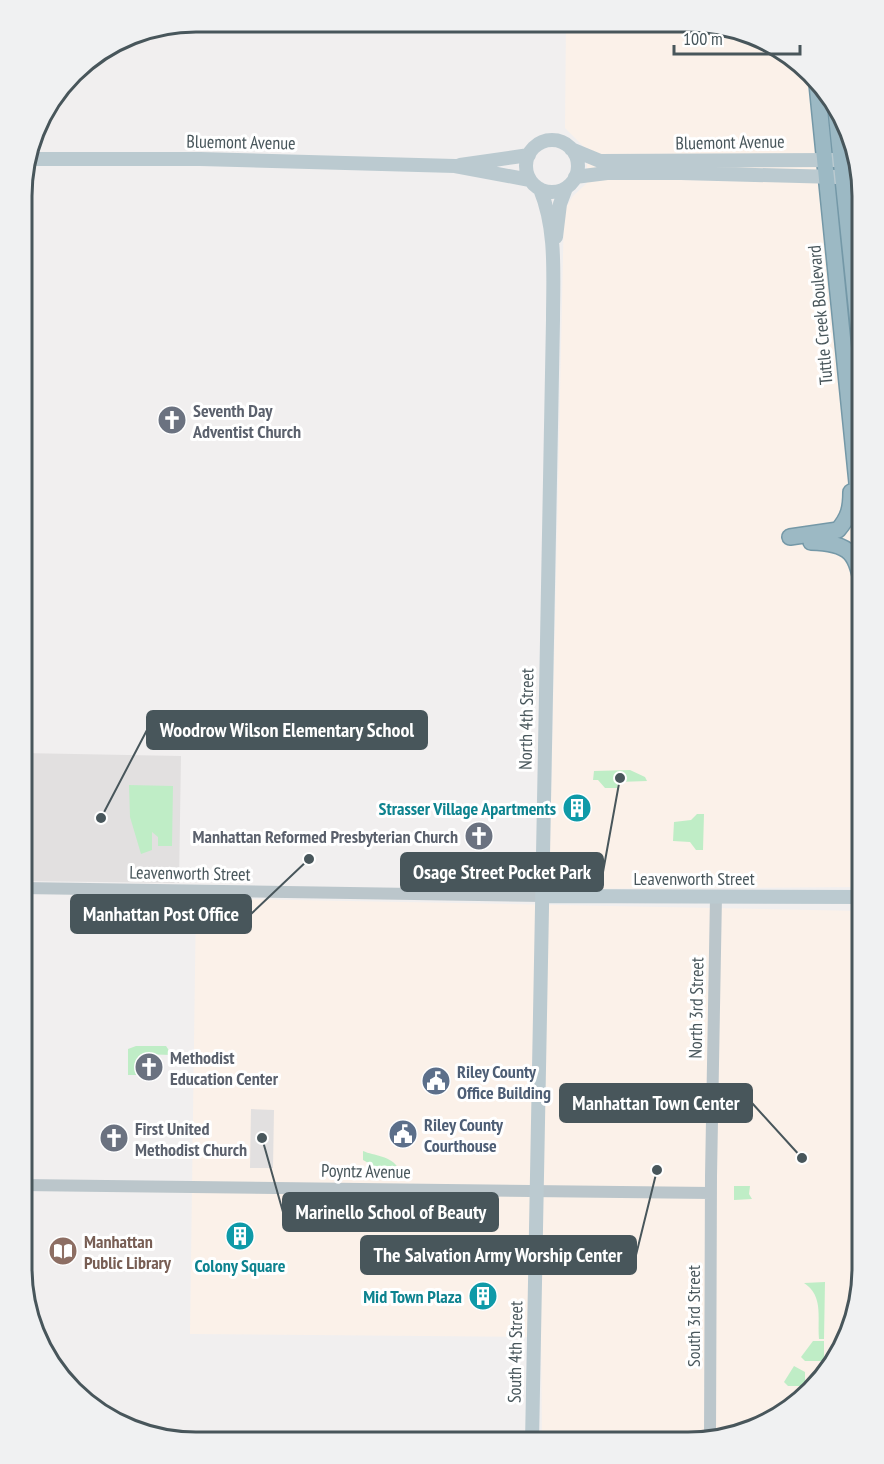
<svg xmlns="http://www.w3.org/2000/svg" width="884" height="1464" font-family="'PT Sans Narrow',sans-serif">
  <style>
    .commercial { fill: #fbf1e9 }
    .education { fill: #e2e0e0 }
    .green { fill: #bfedc6 }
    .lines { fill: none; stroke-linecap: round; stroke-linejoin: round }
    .trunk-casing { stroke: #7498a7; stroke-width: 18 }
    .tertiary { stroke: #bbc6cb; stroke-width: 12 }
    .secondary { stroke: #bbcad0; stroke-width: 14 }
    .trunk { stroke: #9cb9c4; stroke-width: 15 }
    .labels { text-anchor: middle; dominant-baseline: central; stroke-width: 6; stroke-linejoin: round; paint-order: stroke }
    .street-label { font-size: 18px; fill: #48565b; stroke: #fff }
    .worship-label { font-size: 18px; font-weight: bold; fill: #5b616d; stroke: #fff; text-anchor: start }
    .culture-label { font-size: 18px; font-weight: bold; fill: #0d838f; stroke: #fff; text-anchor: end }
    .service-label { font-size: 18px; font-weight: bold; fill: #4e5e75; stroke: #fff; text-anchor: start }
    .education-label { font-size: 18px; font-weight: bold; fill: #785e54; stroke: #fff; text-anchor: start }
    .rim { fill: none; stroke: #48565b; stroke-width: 3 }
    .leader { fill: none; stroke: #48565b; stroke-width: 2 }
    .callout-dot { fill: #48565b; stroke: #fff; stroke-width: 2 }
    .callout { fill: #48565b; stroke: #48565b; stroke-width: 2 }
    .callout-label { font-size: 20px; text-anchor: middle; font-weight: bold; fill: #fff }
  </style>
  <rect width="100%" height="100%" fill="#f1efef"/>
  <path class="commercial" d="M566,23L722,24L803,64L850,129L863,196V887L549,889L564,211L573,196L587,183V150L565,128Z
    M196,898L863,911V1280L827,1374L755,1430L689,1443H542L541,1337L190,1334Z"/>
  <path class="education" d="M22,753L181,756L179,883L22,881Z
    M251,1109L274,1110L273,1168H250Z"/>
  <path class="green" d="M630,770L645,777L647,781L618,782L617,788H605L598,780H593L594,771Z
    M129,785L173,786L172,846H158V837L152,832V850L141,854L130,817Z
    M697,814H704L703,850H696L690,842L673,841L674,822L691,820Z
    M136,1046H166L172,1055L141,1054L138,1057V1075H128V1049Z
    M363,1151C374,1156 391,1155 399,1169H372V1165L363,1160Z
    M734,1186H750L749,1194L752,1199L734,1200Z
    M825,1282L824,1339H819C817,1318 824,1296 804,1283Z
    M813,1341H824V1361H805L801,1357Z
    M794,1366L805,1372V1386H788L784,1382Z"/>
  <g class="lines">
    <g class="trunk-casing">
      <path id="trunk" d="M817,84L863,543
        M836,111L863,372
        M790,537L838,530C849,517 851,508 851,492
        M811,542C852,543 857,554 863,592"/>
    </g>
    <path class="tertiary" d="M841,160H856
      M843,177H859
      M22,888L542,896
      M21,1185L711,1193
      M710,1439L711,1176L716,896"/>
    <path class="secondary" d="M526 166a26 26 0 1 1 52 0a26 26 0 1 1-52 0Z
      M571,149L600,161L841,160
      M27,159H200L455,166L530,180
      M460,165L529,155
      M575,177L607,173H681L837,177
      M556,237L560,204L566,188
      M542,896L863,897
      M532,1443L553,320C553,276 557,230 540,189"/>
    <use href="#trunk" class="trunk"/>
  </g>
  <defs>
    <g id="church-disc" transform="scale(1.5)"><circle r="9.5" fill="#6b7280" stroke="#fff"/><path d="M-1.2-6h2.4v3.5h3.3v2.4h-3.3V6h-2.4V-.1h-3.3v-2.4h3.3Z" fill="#fff"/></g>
    <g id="building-disc" transform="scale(1.5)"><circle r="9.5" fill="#0f9aa8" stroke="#fff"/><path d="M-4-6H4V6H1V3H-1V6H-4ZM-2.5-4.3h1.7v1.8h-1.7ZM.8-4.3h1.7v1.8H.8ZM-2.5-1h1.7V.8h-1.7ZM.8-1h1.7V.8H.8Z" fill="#fff"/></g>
    <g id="civic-disc" transform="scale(1.5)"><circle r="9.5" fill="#5c6f8a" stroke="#fff"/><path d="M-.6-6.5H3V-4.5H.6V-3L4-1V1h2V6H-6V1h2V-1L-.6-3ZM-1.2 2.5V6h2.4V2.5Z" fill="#fff"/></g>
    <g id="library-disc" transform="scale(1.5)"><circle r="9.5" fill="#8d6e63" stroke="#fff"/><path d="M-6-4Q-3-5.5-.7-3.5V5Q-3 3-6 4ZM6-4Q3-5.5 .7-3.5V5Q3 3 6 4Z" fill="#fff"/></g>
  </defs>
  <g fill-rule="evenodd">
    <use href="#church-disc" x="172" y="420"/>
    <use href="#building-disc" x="577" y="808"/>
    <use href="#church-disc" x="479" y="836"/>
    <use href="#church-disc" x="149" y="1067"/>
    <use href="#civic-disc" x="436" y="1081"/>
    <use href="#civic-disc" x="403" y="1134"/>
    <use href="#church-disc" x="114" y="1138"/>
    <use href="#building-disc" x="240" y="1236"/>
    <use href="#library-disc" x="63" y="1251"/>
    <use href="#building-disc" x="483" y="1296"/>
  </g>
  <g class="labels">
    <g class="street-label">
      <text transform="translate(241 142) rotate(1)">Bluemont Avenue</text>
      <text transform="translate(730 142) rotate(-1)">Bluemont Avenue</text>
      <text transform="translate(820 315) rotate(-95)">Tuttle Creek Boulevard</text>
      <text transform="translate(526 719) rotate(-89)">North 4th Street</text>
      <text transform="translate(190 873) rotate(1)">Leavenworth Street</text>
      <text x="694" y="878">Leavenworth Street</text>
      <text transform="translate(696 1008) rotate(-89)">North 3rd Street</text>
      <text transform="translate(366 1171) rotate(1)">Poyntz Avenue</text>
      <text transform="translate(693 1316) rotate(-90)">South 3rd Street</text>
      <text transform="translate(515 1352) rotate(-89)">South 4th Street</text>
    </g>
    <g class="worship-label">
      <text x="193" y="410">Seventh Day<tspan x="193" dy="21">Adventist Church</tspan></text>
      <text x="458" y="836" text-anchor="end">Manhattan Reformed Presbyterian Church</text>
      <text x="170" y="1057">Methodist<tspan x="170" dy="21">Education Center</tspan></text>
      <text x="135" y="1128">First United<tspan x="135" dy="21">Methodist Church</tspan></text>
    </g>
    <g class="culture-label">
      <text x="556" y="808">Strasser Village Apartments</text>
      <text x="240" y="1265" text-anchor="middle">Colony Square</text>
      <text x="462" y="1296">Mid Town Plaza</text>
    </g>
    <g class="service-label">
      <text x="457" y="1071">Riley County<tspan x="457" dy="21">Office Building</tspan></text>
      <text x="424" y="1124">Riley County<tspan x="424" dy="21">Courthouse</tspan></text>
    </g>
    <g class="education-label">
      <text x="84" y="1241">Manhattan<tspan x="84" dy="21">Public Library</tspan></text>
    </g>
  </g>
  <path d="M0 0H884V1464H0ZM196 32H688A164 164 0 0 1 852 196V1268A164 164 0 0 1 688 1432H196A164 164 0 0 1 32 1268V196A164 164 0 0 1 196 32Z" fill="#f0f1f2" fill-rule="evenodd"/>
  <path class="rim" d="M196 32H688A164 164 0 0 1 852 196V1268A164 164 0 0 1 688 1432H196A164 164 0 0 1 32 1268V196A164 164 0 0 1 196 32Z"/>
  <path class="leader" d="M101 818L147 730M620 778L603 872M309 859L251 914M802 1158L752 1103M262 1138L283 1212M657 1170L636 1255"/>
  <g class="callout-dot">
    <circle cx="101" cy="818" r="6"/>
    <circle cx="620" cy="778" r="6"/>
    <circle cx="309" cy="859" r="6"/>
    <circle cx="802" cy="1158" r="6"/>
    <circle cx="262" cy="1138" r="6"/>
    <circle cx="657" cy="1170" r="6"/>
  </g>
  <g class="callout">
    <rect x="147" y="711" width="280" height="38" rx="6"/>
    <rect x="401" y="853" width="202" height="38" rx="6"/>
    <rect x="71" y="895" width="180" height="38" rx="6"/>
    <rect x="560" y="1084" width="192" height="38" rx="6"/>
    <rect x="283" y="1193" width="215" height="38" rx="6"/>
    <rect x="361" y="1236" width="275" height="38" rx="6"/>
  </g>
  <g class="callout-label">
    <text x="287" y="737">Woodrow Wilson Elementary School</text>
    <text x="502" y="879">Osage Street Pocket Park</text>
    <text x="161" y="921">Manhattan Post Office</text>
    <text x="656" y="1110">Manhattan Town Center</text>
    <text x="391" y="1219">Marinello School of Beauty</text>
    <text x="498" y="1262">The Salvation Army Worship Center</text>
  </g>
  <path d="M674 45v9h126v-9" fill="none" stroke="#48565b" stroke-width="3"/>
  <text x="683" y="45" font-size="18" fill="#48565b" stroke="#ffffff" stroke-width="4.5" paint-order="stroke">100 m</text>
</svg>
